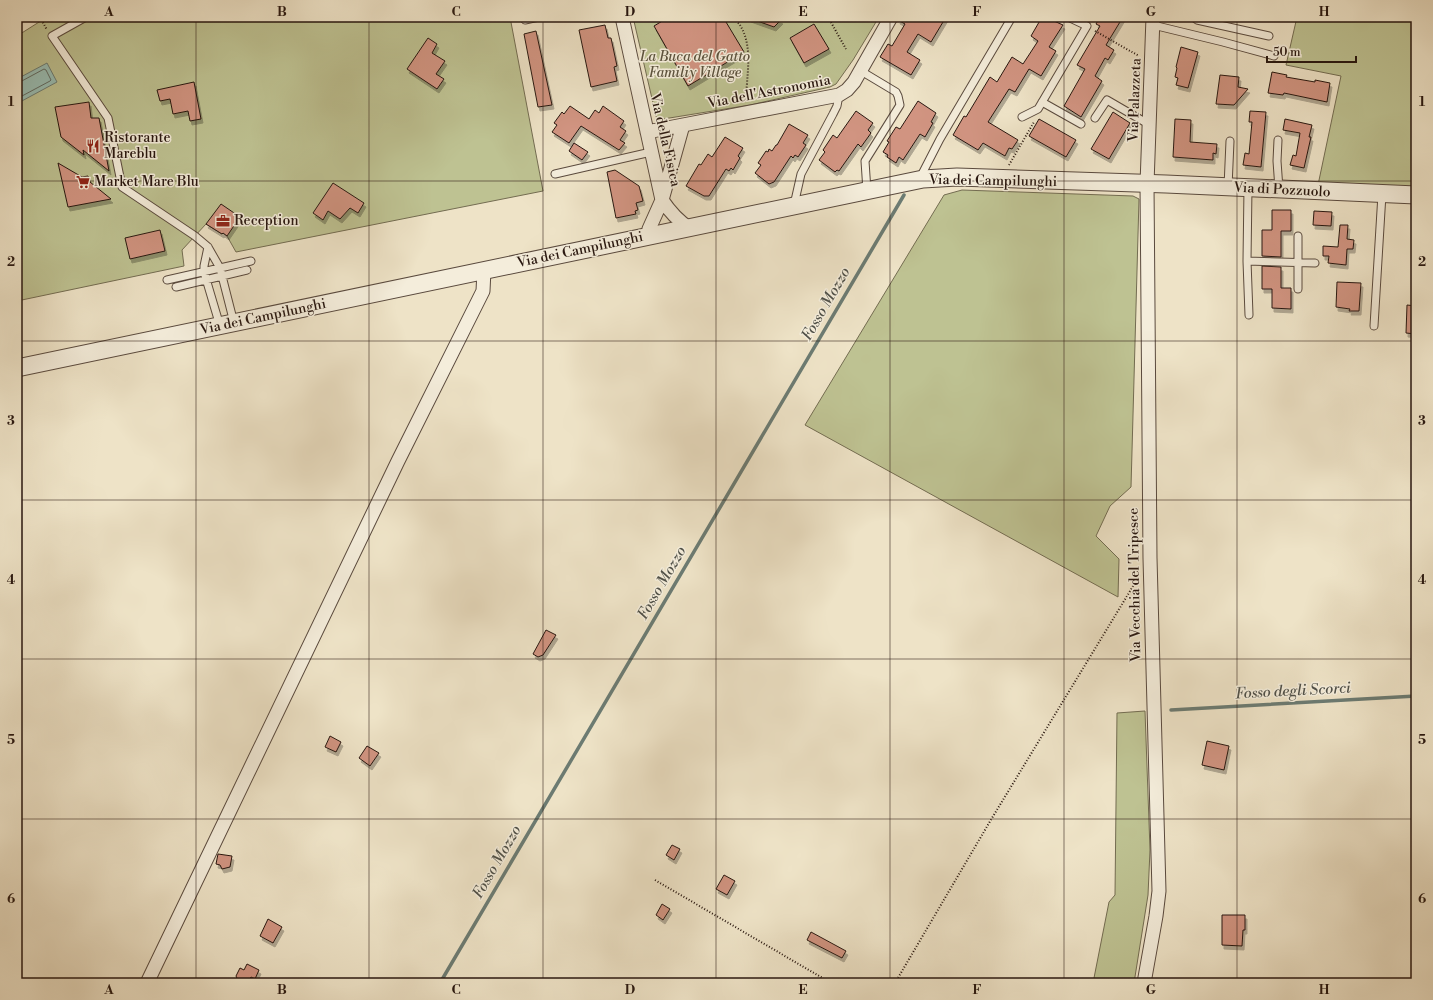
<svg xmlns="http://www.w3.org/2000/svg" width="1433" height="1000" font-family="'Libre Bodoni',serif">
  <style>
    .green { fill: #bec292; stroke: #736c51 }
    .water { fill: #99beb4; stroke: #6c7b72 }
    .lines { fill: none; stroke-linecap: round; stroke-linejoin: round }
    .shore { stroke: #606a62; stroke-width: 1 }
    .stream { stroke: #6c7b72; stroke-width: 3.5 }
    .building { fill: #d19481; stroke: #281710; filter: url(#shadow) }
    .service-casing { stroke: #5a4a3e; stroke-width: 9 }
    .minor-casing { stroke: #5a4a3e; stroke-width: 15 }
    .tertiary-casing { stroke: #5a4a3e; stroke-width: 19 }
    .path { stroke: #281710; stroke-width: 2; stroke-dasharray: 1 2; stroke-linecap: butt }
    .service { stroke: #f4eddb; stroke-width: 7 }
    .minor { stroke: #f4eddb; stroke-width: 13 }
    .tertiary { stroke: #f4eddb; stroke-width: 17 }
    .grid { fill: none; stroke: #281710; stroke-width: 1; stroke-opacity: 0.55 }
    .labels { text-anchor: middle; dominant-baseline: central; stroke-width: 3; stroke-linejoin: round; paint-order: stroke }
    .park-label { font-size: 14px; font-style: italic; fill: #5c533e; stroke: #f4eddb }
    .street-label { font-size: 14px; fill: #281710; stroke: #f4eddb }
    .poi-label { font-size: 14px; fill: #281710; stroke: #f4eddb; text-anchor: start }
    .water-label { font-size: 15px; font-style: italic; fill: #505149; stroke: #f4eddb }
    .neatline { fill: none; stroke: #281710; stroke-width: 1.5 }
    .grid-label { font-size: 13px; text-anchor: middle; font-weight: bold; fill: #281710 }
  </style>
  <defs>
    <filter id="shadow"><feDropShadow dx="2" dy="4" stdDeviation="0" flood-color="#0004"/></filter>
  </defs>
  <rect width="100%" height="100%" fill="#eee3c7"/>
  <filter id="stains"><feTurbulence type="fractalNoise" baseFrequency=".005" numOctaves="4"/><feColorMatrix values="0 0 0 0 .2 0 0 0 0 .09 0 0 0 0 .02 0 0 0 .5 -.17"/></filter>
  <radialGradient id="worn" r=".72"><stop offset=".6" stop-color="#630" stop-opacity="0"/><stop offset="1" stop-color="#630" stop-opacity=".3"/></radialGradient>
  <path class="green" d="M47,17H510L543,191L236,252L227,236L223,233L222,234L206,224L182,250L184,266L17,301V36Z
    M633,17H879L853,60L836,84L830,87L750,105L657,120Z
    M1297,17H1416V187L1318,185L1341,76L1286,65Z
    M962,190L1133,196L1139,199L1131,487L1110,506L1096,536L1119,559L1118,597L805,425L944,195Z
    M1145,711L1150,850L1148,895L1134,983H1093L1109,902L1115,895L1117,713Z"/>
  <path class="water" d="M47,63L57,82L20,102L17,97V79Z"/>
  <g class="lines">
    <path class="shore" d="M17,82H20L44,69L46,70L51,80L50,81L22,96H17"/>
    <path class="stream" d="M17,24L28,17
      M1171,710L1416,696
      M440,983L904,195"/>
  </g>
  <path class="building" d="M669,17H723L744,52L688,86L654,26Z
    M750,17H773L781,20L774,27L749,18Z
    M899,17H946L931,42L918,34L907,52L920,60L911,75L880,57L888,44L892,46L905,24L898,20Z
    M1042,17H1056L1054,21L1063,25L1049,47L1056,51L1041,76L1029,69L1015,92L1009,89L988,122L1018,140L1012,149L1009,148L1005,156L983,143L978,150L953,135L964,116L966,117L990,77L997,82L1012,57L1023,64L1038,41L1031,36Z
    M1100,17H1123L1106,45L1114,50L1108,60L1105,58L1095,76L1102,81L1081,117L1064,106L1085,69L1077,65L1100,26L1096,24Z
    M814,24L829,49L804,63L790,38Z
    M605,25L608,38H611L617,66L614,67L617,81L591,87L579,30Z
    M536,31L552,105L538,107L524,34Z
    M428,38L437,44L432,53L445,61L436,74L444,79L437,89L407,69Z
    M1181,47L1198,52L1188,88L1176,85L1178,78L1175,77L1177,68L1176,67Z
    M1272,72L1287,75L1286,77L1315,82V80L1330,83L1327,102L1284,93L1283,95L1268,93Z
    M1220,75L1239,77L1238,87L1248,89L1234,105L1216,104Z
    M194,82L201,119L190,121L188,111L173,114L170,99L160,101L157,90Z
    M918,101L936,113L931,122L933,123L925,137L920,134L903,160L899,157L896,163L887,157L888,155L883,152L889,142L887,141L896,127L900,129Z
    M89,102L91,118H99L109,171L83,150L84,155L61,137L55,107Z
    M570,106L589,119L595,110L599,113L603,106L624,121L620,127L626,131L620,140L625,143L619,150L581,126L569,143L552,132L557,125L554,123L562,112L564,114Z
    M856,111L873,123L868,130L871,133L861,147L858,144L839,171L837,170L835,172L819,160L825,152L823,150L833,135L837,138Z
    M1250,111L1266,112L1261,167L1243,165L1245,153L1249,154L1252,122H1249Z
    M1113,112L1130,123L1109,159L1091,149Z
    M1039,119L1076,140L1066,157L1029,136Z
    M1175,119L1191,120L1190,142L1217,144L1216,154L1213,153V160L1173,157Z
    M1285,119L1312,125L1309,137H1311L1304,168L1290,165L1293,155L1296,156L1300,133L1283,130Z
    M789,124L808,135L803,143L806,145L798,157L795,155L793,158L791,156L774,182L769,184L755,173L761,165L758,163L766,151L768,152L769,149L772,151L776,145H777Z
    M725,137L743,148L738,156L740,158L733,170L731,168L729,171L726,169L709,196H704L686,186L699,164L701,165L708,154L712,157Z
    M574,143L588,152L582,160L569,151Z
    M58,163L82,177L88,176L90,182L111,199L68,207Z
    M615,170L639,186L643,201L636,203L638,210L635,211L636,214L616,218L607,172Z
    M333,183L364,203L358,213L350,208L340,219L328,211L323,220L313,213Z
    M221,204L240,217L227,236L223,233L222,234L206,224Z
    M1272,210H1291V231H1281V257L1262,256V230H1272Z
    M1314,211L1332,212L1331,226L1313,225Z
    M1340,225H1348L1347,239L1354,240L1353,249H1347L1346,265L1328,263L1329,256H1323V246L1338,247Z
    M160,230L165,251L130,259L125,238Z
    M1262,266L1281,267V288H1291V309L1272,308V289H1262Z
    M1337,282L1361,283L1359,311H1349L1350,309L1336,307Z
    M1407,305L1416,306V334L1406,333Z
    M546,630L556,635L543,655L538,657L533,654Z
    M330,736L341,742L336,752L325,747Z
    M1207,741L1229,746L1224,770L1202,765Z
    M367,746L379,753L370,766L359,758Z
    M672,845L680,849L674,860L666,855Z
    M218,854L232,856L230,867L222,869L220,865L216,864Z
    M724,875L735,881L727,895L716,889Z
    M662,904L670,909L663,920L656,915Z
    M1222,915H1245V930H1243L1242,946L1222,945Z
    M268,919L282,927L273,943L260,936Z
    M811,932L846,951L842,958L807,940Z
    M247,964L259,970L255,979L251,977L247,983H239L236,976L240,968L244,970Z"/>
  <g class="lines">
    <g class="service-casing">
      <path id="service" d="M86,17L52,36L108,118L122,187L195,236L208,247L220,268L234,323
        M1193,17L1197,20L1269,36
        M525,20L539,17
        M1153,25L1223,42L1274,56
        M861,71L896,92L898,96L900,105L865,161L867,191
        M1042,102L1081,124
        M1022,117L1038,109L1087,26L1068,17
        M1095,118L1107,100L1150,125
        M1278,140L1277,161L1279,189
        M555,174L651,152
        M923,179V172L940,139L1012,17
        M1228,187L1230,141
        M1248,188L1247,261L1315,263
        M794,205L801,174L833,114L837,106L839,95
        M1298,236V289
        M208,247L204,266V272L220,326
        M1247,261L1249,315
        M167,280L251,261
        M176,287L247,270
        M1374,326L1382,194"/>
    </g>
    <g class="minor-casing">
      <path id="minor" d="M622,17L662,200C670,212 677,220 689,228
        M647,132L839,95L847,90L854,82L891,17
        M649,236V229L662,200L683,125
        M147,983L398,461L483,291L484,270
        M1144,983L1156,916L1159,891L1150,558L1147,184L1153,17"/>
    </g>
    <g class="tertiary-casing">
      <path id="tertiary" d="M17,368L923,179L957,177L1166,184L1416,195"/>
    </g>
    <path class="path" d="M40,17L47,30
      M731,17C734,20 738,22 740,25C754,48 746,77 746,102
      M828,17L846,49
      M1095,31L1139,56
      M1009,165L1034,122
      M655,880L831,983
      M895,983L992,818L1138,578"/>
    <use href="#service" class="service"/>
    <use href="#minor" class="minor"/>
    <use href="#tertiary" class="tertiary"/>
  </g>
  <path class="grid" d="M196,17V983M369,17V983M543,17V983M716,17V983M890,17V983M1064,17V983M1237,17V983M17,181H1416M17,341H1416M17,500H1416M17,659H1416M17,819H1416"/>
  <defs>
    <g id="restaurant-bare" transform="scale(1.08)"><path d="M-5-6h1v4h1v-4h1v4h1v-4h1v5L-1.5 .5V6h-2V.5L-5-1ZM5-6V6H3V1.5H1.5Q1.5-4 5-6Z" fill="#8f2418" stroke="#f4eddb" stroke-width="2.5" paint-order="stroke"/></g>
    <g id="supermarket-bare" transform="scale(1.08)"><path d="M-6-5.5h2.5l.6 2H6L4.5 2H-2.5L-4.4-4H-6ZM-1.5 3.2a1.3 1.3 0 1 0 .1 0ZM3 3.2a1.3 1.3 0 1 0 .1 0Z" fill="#8f2418" stroke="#f4eddb" stroke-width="2.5" paint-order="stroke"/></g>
    <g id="office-bare" transform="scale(1.08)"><path d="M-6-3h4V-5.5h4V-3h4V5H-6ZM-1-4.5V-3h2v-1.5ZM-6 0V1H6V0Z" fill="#8f2418" stroke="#f4eddb" stroke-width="2.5" paint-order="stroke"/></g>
  </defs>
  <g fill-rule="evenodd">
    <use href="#restaurant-bare" x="93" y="146"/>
    <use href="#supermarket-bare" x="83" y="182"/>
    <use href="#office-bare" x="223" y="221"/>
  </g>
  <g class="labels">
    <g class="park-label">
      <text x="695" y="57">La Buca del Gatto<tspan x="695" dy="16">Familiy Village</tspan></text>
    </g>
    <g class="street-label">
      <text transform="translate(769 92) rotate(-11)">Via dell'Astronomia</text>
      <text transform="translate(1135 100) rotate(-88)">Via Palazzeta</text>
      <text transform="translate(665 140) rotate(77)">Via della Fisica</text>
      <text transform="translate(993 181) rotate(1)">Via dei Campilunghi</text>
      <text transform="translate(1282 190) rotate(3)">Via di Pozzuolo</text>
      <text transform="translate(580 250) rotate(-12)">Via dei Campilunghi</text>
      <text transform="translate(263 317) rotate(-12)">Via dei Campilunghi</text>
      <text transform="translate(1135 585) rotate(-91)">Via Vecchia del Tripesce</text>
    </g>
    <g class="poi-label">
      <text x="104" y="138">Ristorante<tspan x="104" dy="16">Mareblu</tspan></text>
      <text x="94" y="182">Market Mare Blu</text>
      <text x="234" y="221">Reception</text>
    </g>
    <g class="water-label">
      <text transform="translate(826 304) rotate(-60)">Fosso Mozzo</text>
      <text transform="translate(662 583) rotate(-60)">Fosso Mozzo</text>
      <text transform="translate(1293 691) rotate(-3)">Fosso degli Scorci</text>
      <text transform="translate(497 862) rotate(-60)">Fosso Mozzo</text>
    </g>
  </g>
  <rect width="1433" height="1000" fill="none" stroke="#eee3c7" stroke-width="44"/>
  <path d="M1267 56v6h89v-6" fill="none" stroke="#281710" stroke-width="2"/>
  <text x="1273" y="56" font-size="12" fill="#281710" stroke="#f4eddb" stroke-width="3" paint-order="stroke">50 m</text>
  <rect x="22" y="22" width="1389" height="956" class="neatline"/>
  <g class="grid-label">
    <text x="109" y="16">A</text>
    <text x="282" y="16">B</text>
    <text x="456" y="16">C</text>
    <text x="630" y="16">D</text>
    <text x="803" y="16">E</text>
    <text x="977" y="16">F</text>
    <text x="1151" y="16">G</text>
    <text x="1324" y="16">H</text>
    <text x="11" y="106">1</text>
    <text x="1422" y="106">1</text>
    <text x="11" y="266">2</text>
    <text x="1422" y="266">2</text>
    <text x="11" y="425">3</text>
    <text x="1422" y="425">3</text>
    <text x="11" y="584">4</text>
    <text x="1422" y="584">4</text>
    <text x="11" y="744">5</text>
    <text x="1422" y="744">5</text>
    <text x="11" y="903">6</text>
    <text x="1422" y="903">6</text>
    <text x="109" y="994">A</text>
    <text x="282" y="994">B</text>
    <text x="456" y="994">C</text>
    <text x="630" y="994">D</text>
    <text x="803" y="994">E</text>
    <text x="977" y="994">F</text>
    <text x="1151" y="994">G</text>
    <text x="1324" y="994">H</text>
  </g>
  <rect width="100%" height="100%" filter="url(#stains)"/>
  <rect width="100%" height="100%" fill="url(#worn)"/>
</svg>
